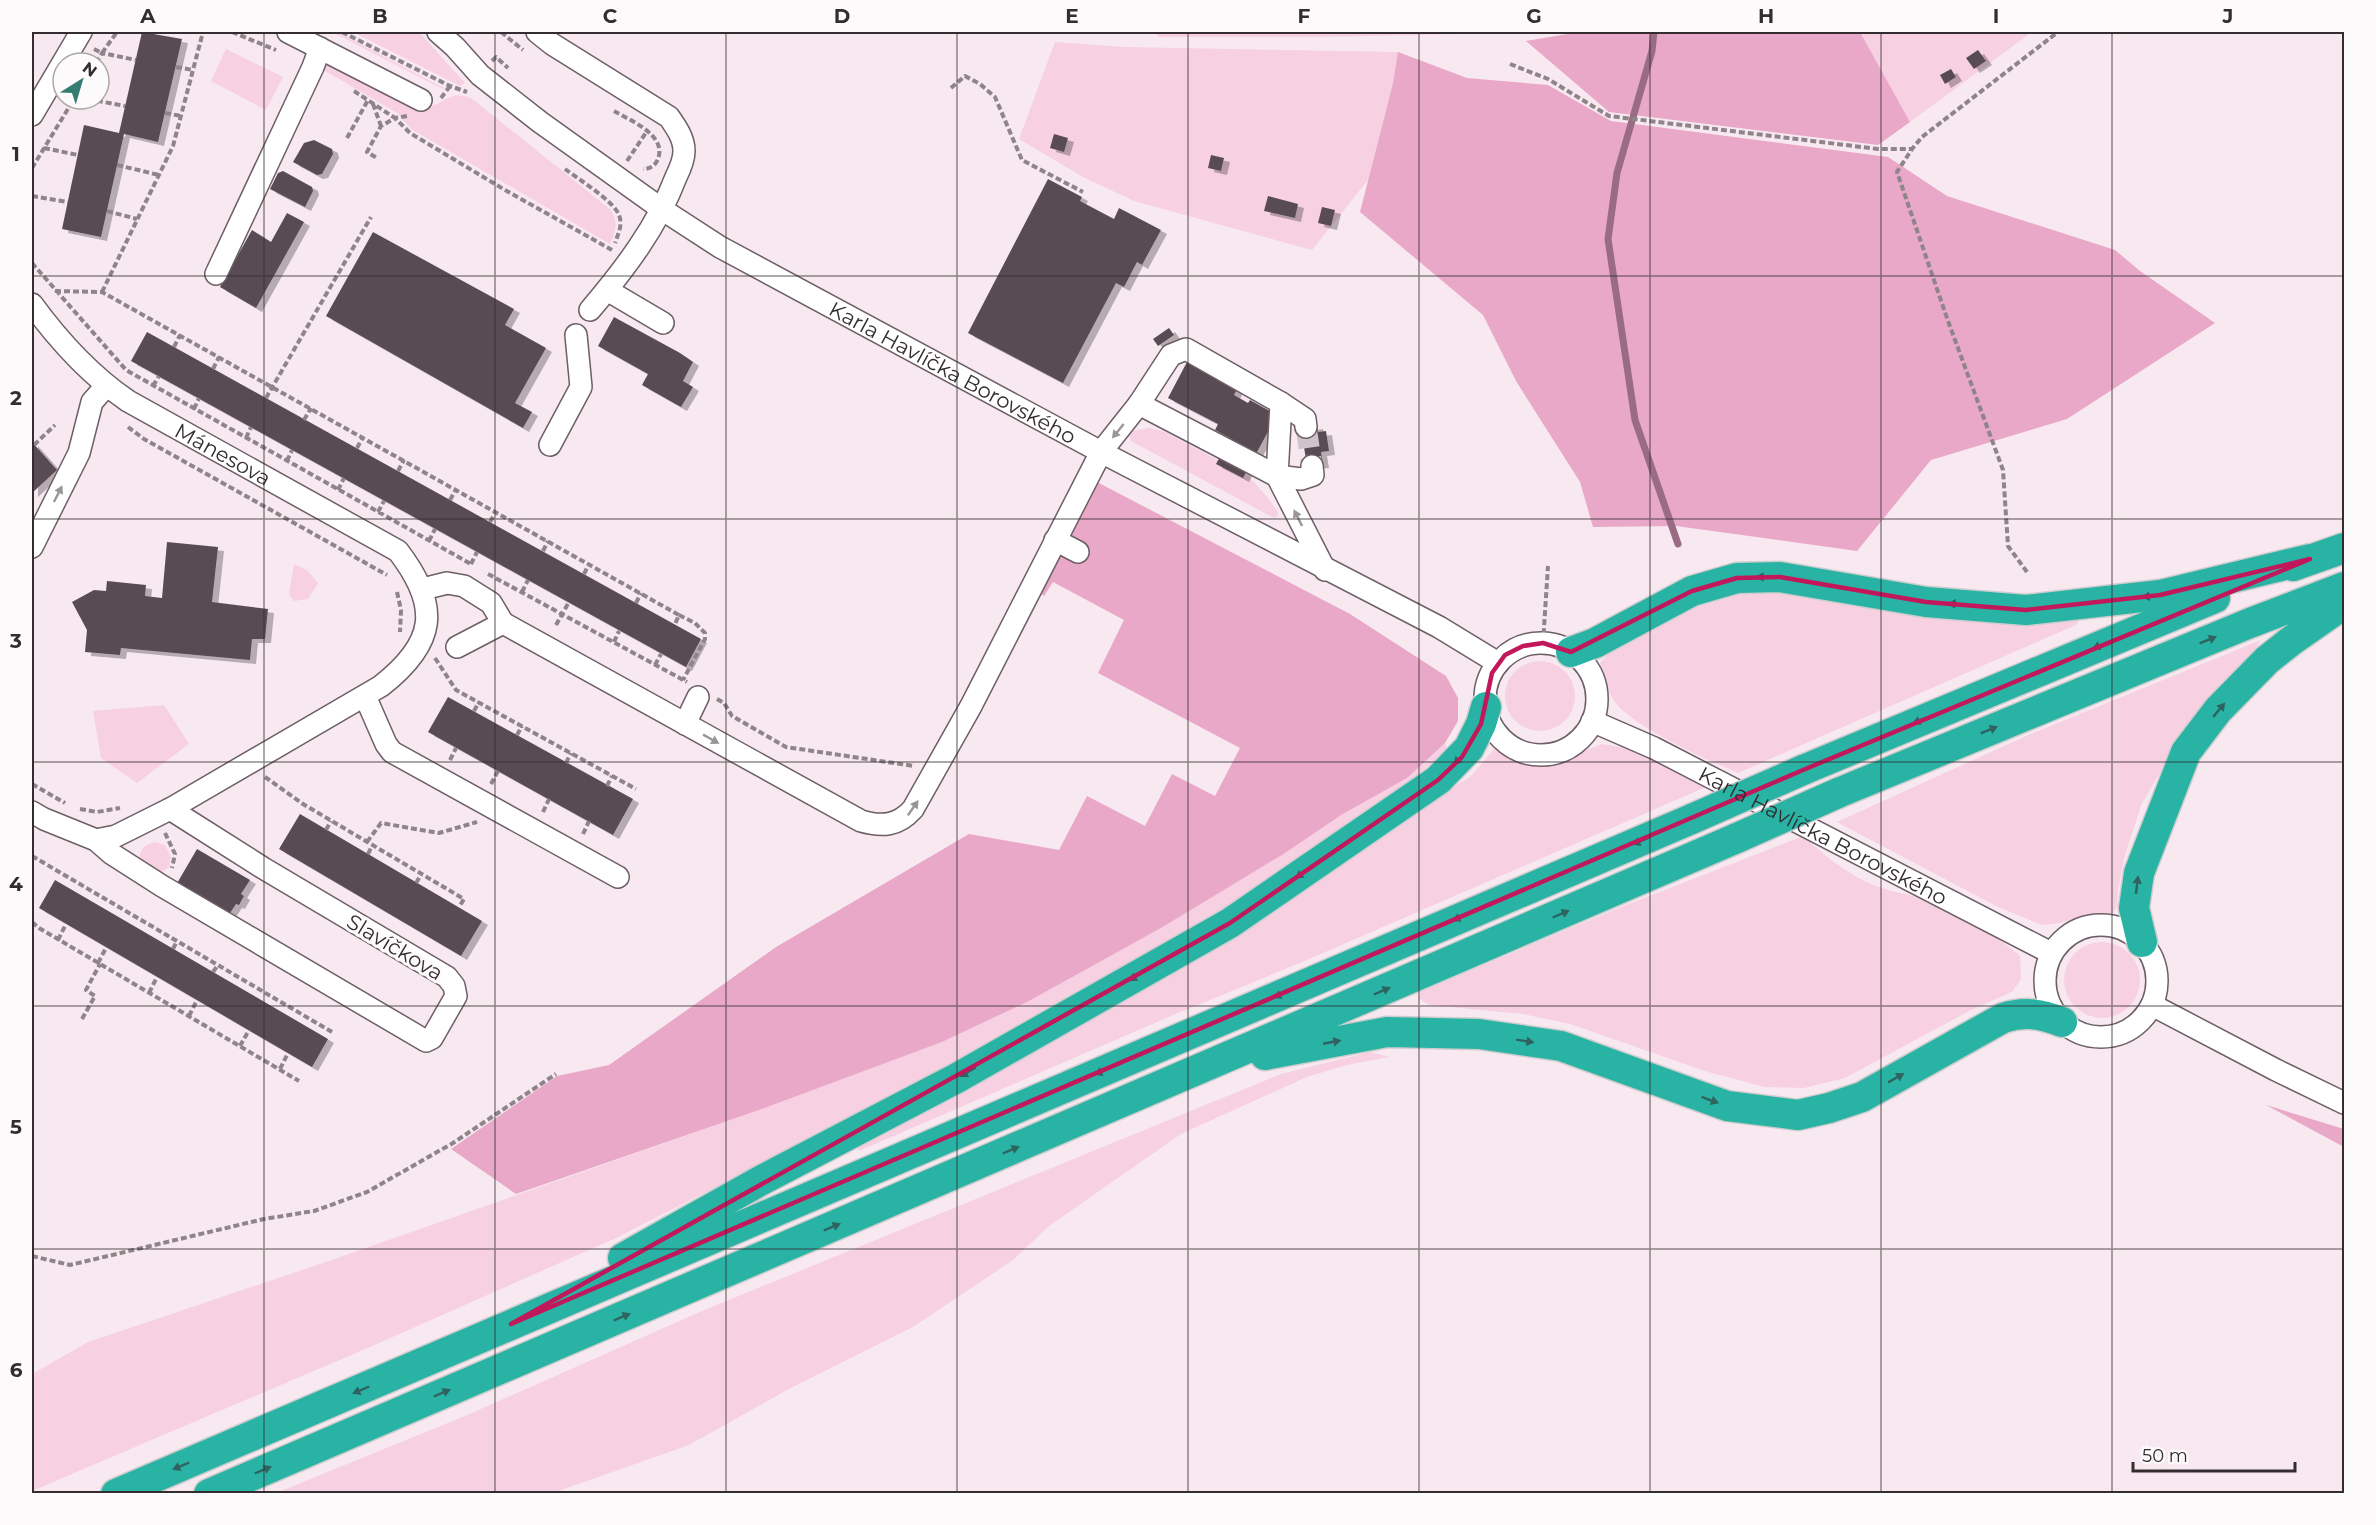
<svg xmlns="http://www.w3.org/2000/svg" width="2376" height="1525" font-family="Montserrat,sans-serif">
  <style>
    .green { fill: #f7d0e2 }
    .forest { fill: #e9a8c7 }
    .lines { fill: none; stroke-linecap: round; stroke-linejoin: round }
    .stream { stroke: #9a6c83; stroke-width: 7 }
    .building { fill: #594c52; filter: url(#shadow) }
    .minor-tunnel { stroke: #d1c3ca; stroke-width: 21; stroke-dasharray: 21 10; stroke-linecap: butt }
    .minor-casing { stroke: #6c5f65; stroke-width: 24 }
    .highway-casing { stroke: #cecdcd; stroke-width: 33 }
    .path { stroke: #8e8489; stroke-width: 4; stroke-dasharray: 6 3; stroke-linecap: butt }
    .minor { stroke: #fff; stroke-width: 21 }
    .highway { stroke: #28b3a5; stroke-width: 30 }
    .highway-bridge-casing { stroke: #cecdcd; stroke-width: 33; stroke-linecap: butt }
    .highway-bridge { stroke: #28b3a5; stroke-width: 30 }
    .oneway { fill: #999698 }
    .oneway2 { fill: #2f635f }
    .marked { fill: none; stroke: #c2185b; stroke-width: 4.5; stroke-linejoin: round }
    .grid { fill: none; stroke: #332d30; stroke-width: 1.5; stroke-opacity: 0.55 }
    .labels { text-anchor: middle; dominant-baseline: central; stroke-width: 6; stroke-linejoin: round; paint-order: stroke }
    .street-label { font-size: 21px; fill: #332d30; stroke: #fdfafb }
    .neatline { fill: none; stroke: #332d30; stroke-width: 2 }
    .grid-label { font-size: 20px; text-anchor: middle; font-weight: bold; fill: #332d30 }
  </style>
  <defs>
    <filter id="shadow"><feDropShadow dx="6" dy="4" stdDeviation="0" flood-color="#0004"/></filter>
  </defs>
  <rect width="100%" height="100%" fill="#f8e9f0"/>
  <path class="green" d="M332,32H337L444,88L443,89Z
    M353,32H419L465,83L460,86Z
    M1155,32H1545L1322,37H1159Z
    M1860,32H2032L1910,122Z
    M1055,42L1124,47L1398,52L1393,83L1368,180L1312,250L1134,201L1083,177L1019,139Z
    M226,49L283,77L266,110L211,81Z
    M326,65L423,108C444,106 448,89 471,98L611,210C619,223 615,232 610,244L411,129L397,113L320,68Z
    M1149,428L1163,431L1248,476L1264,493L1278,512V516L1274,518L1131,441L1129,437L1132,431Z
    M294,564L307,570L318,583L308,599L294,601L289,595Z
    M1765,586L2077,615L2078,624L1738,773C1708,760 1629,726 1613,699C1607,689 1604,675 1600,663L1609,653L1688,606Z
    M2261,640L2256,648L2210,695L2190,722L2142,803L2125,855L2118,889L2117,906L2113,913L2092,914L2060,923L2042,925L1998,907L1837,822L2026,736Z
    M1505 696a35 35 0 1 1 70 0a35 35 0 1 1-70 0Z
    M164,705L189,744L137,783L101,758L93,711Z
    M1445,743L1447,750L1388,799L1173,944L1019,1032L616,1238L370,1347L32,1491V1374L88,1342L323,1263L762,1109L942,1042L1029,1001L1161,928L1341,815Z
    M1602,744L1632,749L1706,787L1300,963L1171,1016L859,1151L857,1143L1151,979L1470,777L1496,747C1501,750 1506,755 1511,758C1535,772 1578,753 1602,744Z
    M1803,836C1825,856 1848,875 1876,886C1893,893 1912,894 1929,901C1956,913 1999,936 2020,956L2021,979L2012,992L1969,1011L1845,1078L1804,1088L1765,1087L1708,1072L1570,1024L1523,1014L1429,1005L1418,998L1421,991L1626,905Z
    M155,842L165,845L171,857L169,867L160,873L139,860C140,850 144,844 155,842Z
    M2064 980a38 38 0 1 1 76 0a38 38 0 1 1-76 0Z
    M1370,1052L1389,1057L1347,1065L1307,1077L1181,1134L1049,1226L1013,1260L913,1327L787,1390L689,1445L553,1493H276L465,1416L702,1311L1198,1108L1281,1074Z"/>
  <path class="forest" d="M1579,32H1860L1910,122L1878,145L1609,112L1526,41Z
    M1398,52L1467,78L1548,85L1611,121L1888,157L1947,196L2115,250L2140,271L2215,323L2067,419L1931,460L1857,551L1676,526L1593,527L1580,482L1516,381L1483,315L1360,212L1393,83Z
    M1095,481L1350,614L1446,676L1458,698V721L1445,743L1407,778L1341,815L1285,853L1161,928L1029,1001L942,1042L762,1109L516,1194L451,1149L557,1076L609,1065L776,947L969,834L1059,850L1087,796L1145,826L1172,774L1215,796L1240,748L1098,673L1124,620L1053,582L1044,596L1039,592L1056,556L1063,553L1081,562L1088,548L1068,536Z
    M2266,1105L2344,1129V1147Z"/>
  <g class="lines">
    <path class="stream" d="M1654,32L1652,51L1617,173L1608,239L1635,420L1678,544"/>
  </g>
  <path class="building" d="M142,32L182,39L158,142L124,134L101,237L62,229L84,125L119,133Z
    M1978,50L1986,61L1974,69L1966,58Z
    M1951,69L1956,77L1945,84L1940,75Z
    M1054,134L1068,138L1064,152L1050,148Z
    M314,140L332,149L333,154L322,174L317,175L293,162L304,143Z
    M1211,155L1224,158L1221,171L1208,168Z
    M283,171L312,187L313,191L305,207L270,189L278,173Z
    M1048,179L1082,197L1080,201L1114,219L1119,208L1161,230L1142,265L1137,262L1124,287L1116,283L1063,383L968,333Z
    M1268,196L1298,204L1295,218L1264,211Z
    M1322,207L1335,210L1331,226L1318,223Z
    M287,213L304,222L256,308L220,287L252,230L271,242Z
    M373,232L514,309L505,325L546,348L515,403L532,412L523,428L326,316Z
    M614,317L680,353L693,362L683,381L693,387L681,407L642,385L648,374L598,346Z
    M1169,328L1174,335L1158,346L1153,339Z
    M147,332L701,639L686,667L131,361Z
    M1187,362L1237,389L1234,395L1248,403L1250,400L1277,415L1243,478L1216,464L1230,438L1215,430L1218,424L1168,398Z
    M1317,425L1318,432L1326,431L1329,451L1321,452L1323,464L1307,466L1301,428Z
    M32,442L57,470L32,493Z
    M167,542L218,547L212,602L268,609L265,639H252L250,660L121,648L120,655L85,652L87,630L72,602L94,590L106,591L107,581L146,585L145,596L162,598Z
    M448,697L633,799L613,835L428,732Z
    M300,814L482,921L461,956L279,849Z
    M197,849L250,880L241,894L244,896L239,905L236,904L228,916L176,885Z
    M55,880L328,1039L312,1067L39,908Z"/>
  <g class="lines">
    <path class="minor-tunnel" d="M1306,427L1312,466"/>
    <g class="minor-casing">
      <g id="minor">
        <path d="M288,32L421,100"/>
        <path id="s1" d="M438,32L455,47L480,75L540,122L663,210L720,247L1101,452L1439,627L1498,663"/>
        <path d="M537,32L552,44L669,117C676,127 684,138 684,151C684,160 680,169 676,177C657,227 624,270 590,310"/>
        <path d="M32,115L81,32"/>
        <path d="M216,274L313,67L320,48"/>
        <path d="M607,290L663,323"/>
        <path id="s2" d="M32,304C59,341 90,375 128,401L398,551C441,607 436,643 381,686L170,809L116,836L96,840"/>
        <path d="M1281,403L1305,419L1306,427"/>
        <path d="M1139,404L1171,355L1186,349L1281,403L1277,476L1301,479L1313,475L1312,466"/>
        <path d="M550,445L581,387L576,335"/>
        <path d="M1055,540L1078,552"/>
        <path d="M32,547L79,453L92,402L106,386"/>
        <path d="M423,589L447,583L464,586L491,603L503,623L861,821C882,827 898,826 913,809L971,706L1101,452L1139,404L1277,476L1325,570"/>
        <circle cx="1541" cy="699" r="56"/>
        <path d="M457,647L503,623"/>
        <path d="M365,696L386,744L392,752L618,877"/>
        <path id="s3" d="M1592,721L1654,748L2051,953"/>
        <path d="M685,724L698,697"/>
        <path d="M32,812L44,819L96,840L112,854L162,886L426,1041L432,1038L456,996L454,986L447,977L263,868L170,809"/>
        <circle cx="2101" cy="981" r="56"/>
        <path d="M2152,1005L2276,1070L2344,1103"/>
      </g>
    </g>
    <g class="highway-casing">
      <path id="highway" d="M2293,566L2344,548
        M1571,652L1595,643L1692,591L1737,578L1780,577L1926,602L2026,610L2160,595L2310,559
        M1803,770L2215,598
        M1838,793L2250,623L2344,587
        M2142,942L2134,908L2139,873L2186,752L2218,710L2267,660L2291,641L2344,604
        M1265,1055L1387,1032L1479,1034L1561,1046L1727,1106L1798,1115L1829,1108L1862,1097L2003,1018C2025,1011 2041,1014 2062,1022
        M623,1258L760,1181L957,1078L1230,923L1438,780L1469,748L1481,724L1486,707
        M116,1494L1694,818
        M209,1494L1737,838"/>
    </g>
    <path class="path" d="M232,32L276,50
      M342,32L450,86L467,92
      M501,32L523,50
      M94,49L102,53L117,32
      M492,61L496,57L508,68
      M96,63L102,53L136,60
      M1510,64L1548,79L1609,116L1878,149H1911
      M176,67L193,70
      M951,88L965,76L980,84L995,97L1022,160L1083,192
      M354,91L395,118L381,126L367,152L377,158
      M441,98L450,86
      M88,99L125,106
      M373,104L381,126
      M614,111C631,121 667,135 658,159C655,166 650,169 643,169
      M165,113L181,116
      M407,116L395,118L410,133L505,190L612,250
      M347,138L368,100
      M44,148L78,155
      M627,161L647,131
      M117,165L159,175
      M32,168L74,99
      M565,169C578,179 614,201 619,215C623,225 618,234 615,243
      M32,196L68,202
      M107,211L137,219
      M32,263L126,370L471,564
      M55,291L102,292L679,615L675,624
      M102,292L173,146L203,32
      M174,347L180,335
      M213,369L219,357
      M153,386L159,376
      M266,398L371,217
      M194,409L199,398
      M304,420L311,408
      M128,427L144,439L387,575
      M246,438L251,427
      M34,445L55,425
      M357,448L363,437
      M287,461L292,450
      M398,471L404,460
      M338,490L344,478
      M450,500L456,489
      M378,512L384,501
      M490,522L496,512
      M429,541L435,529
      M543,551L548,541
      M471,564L477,552
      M2027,572L2008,546L2003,470L1948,321L1897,172L1912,149L1922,137L2058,32
      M488,574L687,682
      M584,574L589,564
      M397,592L401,610L400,632
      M522,592L528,580
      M636,603L641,593
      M679,615L695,623L705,633V639L683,680
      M556,625L569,602
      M614,642L619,631
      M1543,643L1548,566
      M435,658L456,690L636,789
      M655,665L661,654
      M717,699L724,703L732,716L786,747L914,766
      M474,711L479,702
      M517,735L522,726
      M450,760L456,748
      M566,763L571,753
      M265,777L303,804L464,899L459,907
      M32,784L65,803
      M491,784L498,771
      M607,786L612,776
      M80,809L97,812L120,808
      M543,812L549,799
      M326,830L331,821
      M165,833L175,854L172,868
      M583,834L589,821
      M367,842L381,823L439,833L477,822
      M368,854L372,846
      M32,856L332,1032
      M416,883L421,875
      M32,922L39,928L299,1081
      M58,940L66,924
      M173,949L177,941
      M98,963L106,948
      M213,972L218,965
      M149,993L157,977
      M189,1016L197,1000
      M82,1019L95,996L86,990L100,964
      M240,1046L249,1030
      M280,1069L288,1053
      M32,1256L70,1265L264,1219L314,1211L367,1192L453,1143L556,1074"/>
    <use href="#minor" class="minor"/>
    <use href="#highway" class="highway"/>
    <g class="highway-bridge-casing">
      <path id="highway-bridge" d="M1694,818L1803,770
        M1737,838L1838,793"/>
    </g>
    <use href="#highway-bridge" class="highway-bridge"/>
  </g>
  <defs><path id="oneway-solid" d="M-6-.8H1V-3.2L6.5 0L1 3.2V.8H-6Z" transform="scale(1.5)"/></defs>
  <g class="oneway">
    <use href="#oneway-solid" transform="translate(1118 431) rotate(129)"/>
    <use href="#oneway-solid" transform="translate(58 494) rotate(-63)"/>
    <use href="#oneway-solid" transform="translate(1298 518) rotate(-117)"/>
    <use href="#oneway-solid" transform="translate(711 739) rotate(29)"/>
    <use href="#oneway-solid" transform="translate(913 808) rotate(-55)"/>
  </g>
  <g class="oneway2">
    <use href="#oneway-solid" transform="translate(1765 577) rotate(-179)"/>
    <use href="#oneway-solid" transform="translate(2151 596) rotate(173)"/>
    <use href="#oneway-solid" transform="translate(1957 604) rotate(-175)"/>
    <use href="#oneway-solid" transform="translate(2208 640) rotate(-22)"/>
    <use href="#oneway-solid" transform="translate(2101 645) rotate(157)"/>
    <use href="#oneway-solid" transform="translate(2219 710) rotate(-50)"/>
    <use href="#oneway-solid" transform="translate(1921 720) rotate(157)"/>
    <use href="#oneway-solid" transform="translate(1989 730) rotate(-22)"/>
    <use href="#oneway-solid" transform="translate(1460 758) rotate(133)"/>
    <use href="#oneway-solid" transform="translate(1641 841) rotate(157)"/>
    <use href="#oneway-solid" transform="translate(1303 873) rotate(145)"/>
    <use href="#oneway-solid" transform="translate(2137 885) rotate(-83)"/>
    <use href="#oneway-solid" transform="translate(1561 914) rotate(-23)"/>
    <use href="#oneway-solid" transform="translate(1461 917) rotate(157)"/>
    <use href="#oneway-solid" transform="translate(1137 976) rotate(150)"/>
    <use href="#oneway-solid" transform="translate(1382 991) rotate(-23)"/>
    <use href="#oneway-solid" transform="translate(1282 994) rotate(157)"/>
    <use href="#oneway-solid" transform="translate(1525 1041) rotate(9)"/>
    <use href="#oneway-solid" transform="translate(1332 1042) rotate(-11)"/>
    <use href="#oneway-solid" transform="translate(1103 1071) rotate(157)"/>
    <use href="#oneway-solid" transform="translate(968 1072) rotate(150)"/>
    <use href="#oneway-solid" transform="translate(1896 1078) rotate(-29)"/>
    <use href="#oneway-solid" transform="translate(1710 1100) rotate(20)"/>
    <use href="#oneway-solid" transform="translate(1011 1150) rotate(-23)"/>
    <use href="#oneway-solid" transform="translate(832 1227) rotate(-23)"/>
    <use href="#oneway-solid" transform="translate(622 1317) rotate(-23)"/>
    <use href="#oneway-solid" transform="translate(361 1390) rotate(157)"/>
    <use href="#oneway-solid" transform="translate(442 1393) rotate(-23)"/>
    <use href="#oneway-solid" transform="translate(181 1466) rotate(157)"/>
    <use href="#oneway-solid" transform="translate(263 1470) rotate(-23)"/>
  </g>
  <path class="marked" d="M2310,559L1803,770L511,1324L1230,923L1438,780L1462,757L1481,724L1492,673L1505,655L1523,646L1543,643L1571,652L1692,591L1737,578L1780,577L1926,602L2026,610L2160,595Z"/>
  <path class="grid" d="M264,32V1494M495,32V1494M726,32V1494M957,32V1494M1188,32V1494M1419,32V1494M1650,32V1494M1881,32V1494M2112,32V1494M32,276H2344M32,519H2344M32,762H2344M32,1006H2344M32,1249H2344"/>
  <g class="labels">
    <g class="street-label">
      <text stroke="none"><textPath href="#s1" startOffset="620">Karla Havlíčka Borovského</textPath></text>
      <text stroke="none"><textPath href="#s2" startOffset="246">Mánesova</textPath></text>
      <text stroke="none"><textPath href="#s3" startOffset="258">Karla Havlíčka Borovského</textPath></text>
      <text transform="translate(395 947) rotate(31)">Slavíčkova</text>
    </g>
  </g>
  <rect width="2376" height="1525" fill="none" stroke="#fdfafb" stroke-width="66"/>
  <g transform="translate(81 81) rotate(37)"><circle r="28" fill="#fdfafb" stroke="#aca8aa" stroke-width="1.5"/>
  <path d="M0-4.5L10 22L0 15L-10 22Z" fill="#367c73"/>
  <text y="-9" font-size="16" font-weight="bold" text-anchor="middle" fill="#332d30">N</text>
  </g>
  <path d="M2133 1462v9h162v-9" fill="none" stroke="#332d30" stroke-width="3"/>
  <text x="2142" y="1462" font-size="18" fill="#332d30" stroke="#fdfafb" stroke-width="4.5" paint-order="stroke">50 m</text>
  <rect x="33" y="33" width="2310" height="1459" class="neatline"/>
  <g class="grid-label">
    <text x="148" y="23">A</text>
    <text x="380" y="23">B</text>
    <text x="610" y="23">C</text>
    <text x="842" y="23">D</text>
    <text x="1072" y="23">E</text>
    <text x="1304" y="23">F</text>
    <text x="1534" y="23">G</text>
    <text x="1766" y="23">H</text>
    <text x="1996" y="23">I</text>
    <text x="2228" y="23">J</text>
    <text x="16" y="161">1</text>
    <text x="16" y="405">2</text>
    <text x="16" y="648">3</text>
    <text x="16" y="891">4</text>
    <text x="16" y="1134">5</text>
    <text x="16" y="1377">6</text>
  </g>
</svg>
